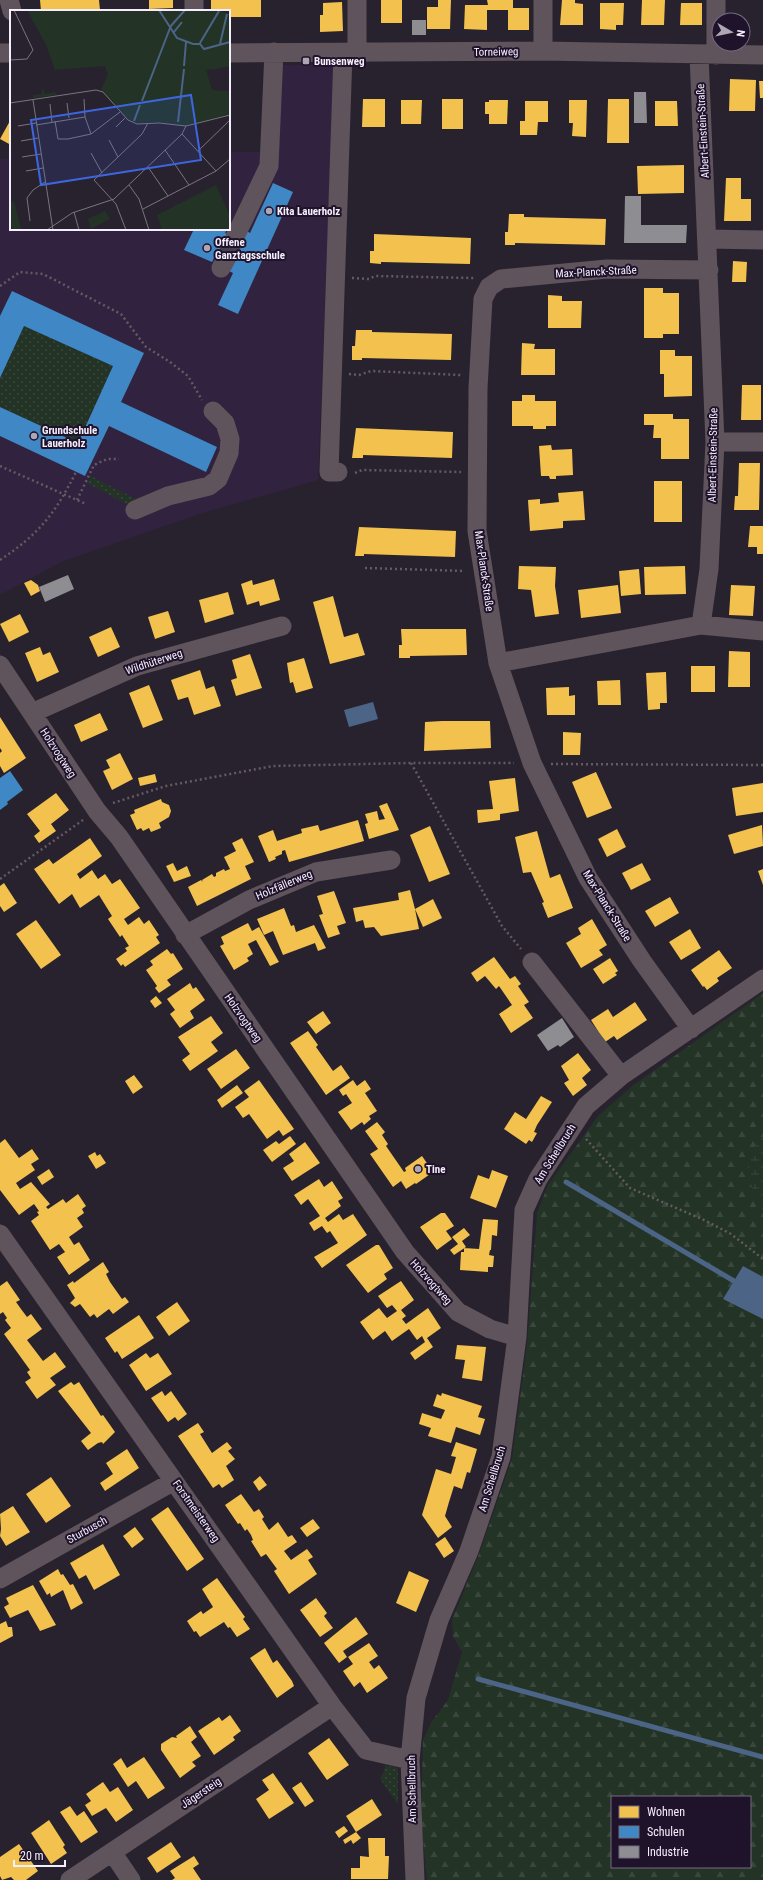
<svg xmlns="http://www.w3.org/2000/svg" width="763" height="1880" font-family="'Roboto Condensed',sans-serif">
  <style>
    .built { fill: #31233f }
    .grass { fill: url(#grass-dots) }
    .forest { fill: url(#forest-firs); fill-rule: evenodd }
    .wetland { fill: url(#wetland-marsh) }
    .water { fill: #4c6485 }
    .homes { fill: #f2c14e }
    .schools { fill: #3f88c5 }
    .industry { fill: #8d8d92 }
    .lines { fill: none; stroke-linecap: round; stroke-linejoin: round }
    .stream { stroke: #4c6485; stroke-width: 5 }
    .minor-tunnel { stroke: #47414e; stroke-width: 19; stroke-dasharray: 19 10; stroke-linecap: butt }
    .path { stroke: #645a61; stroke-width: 2.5; stroke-dasharray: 2 3; stroke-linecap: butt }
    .minor { stroke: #60545c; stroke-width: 19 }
    .poi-dot { fill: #ada7b5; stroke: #1f122b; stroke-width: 1.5 }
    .labels { text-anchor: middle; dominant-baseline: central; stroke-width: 4; stroke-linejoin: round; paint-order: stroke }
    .street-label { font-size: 11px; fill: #f5effd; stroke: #1f122b }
    .poi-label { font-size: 11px; font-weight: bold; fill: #f5effd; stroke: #1f122b; text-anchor: start }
    .inset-river { fill: none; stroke: #4c6485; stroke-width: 2 }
    .inset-road { fill: none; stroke: #7a7481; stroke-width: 1 }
    .view { fill: #3d66de; fill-opacity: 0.15; stroke: #3d66de; stroke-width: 2 }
    .inset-edge { fill: none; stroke: #f5effd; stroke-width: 2 }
  </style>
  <defs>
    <pattern id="grass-dots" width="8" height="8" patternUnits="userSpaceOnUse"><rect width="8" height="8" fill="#233326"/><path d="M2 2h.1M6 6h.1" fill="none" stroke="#39473c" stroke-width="1.8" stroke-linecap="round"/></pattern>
    <pattern id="forest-firs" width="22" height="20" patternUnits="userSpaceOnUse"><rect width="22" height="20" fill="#233326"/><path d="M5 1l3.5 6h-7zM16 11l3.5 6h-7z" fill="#39473c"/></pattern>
    <pattern id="wetland-marsh" width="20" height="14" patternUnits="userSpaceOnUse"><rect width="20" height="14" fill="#233326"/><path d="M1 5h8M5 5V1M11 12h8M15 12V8" fill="none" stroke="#39473c"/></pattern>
  </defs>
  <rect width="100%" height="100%" fill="#28222f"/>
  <path class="built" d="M275,65H327L334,68L318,480L202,513L61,562L0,595V159L11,158V229H229V152H262Z"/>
  <path class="grass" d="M24,326L113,366L78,443L0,407V378Z
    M91,476L140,501L130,506L87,483Z
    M385,1765L398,1768V1804L380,1779L384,1772Z"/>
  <path class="forest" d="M763,993V1880H427L421,1820L423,1740L432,1721L448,1700L462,1652L453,1636L452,1620L479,1554L512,1459L527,1345L537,1213L548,1185L598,1116L631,1087ZM612,1797H750V1867H612Z"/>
  <path class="wetland" d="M763,1137V1210C750,1186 736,1157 763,1137Z"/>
  <path class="water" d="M373,702L378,719L349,727L344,710Z
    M743,1266L763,1277V1319L723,1299Z"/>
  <path class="homes" d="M40,0H99L100,10L41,11Z
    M149,0H173V8L149,9Z
    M211,0H261V17H229V11H211Z
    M381,0H402V23H381Z
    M438,0H451L450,29H427V7H438Z
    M487,0H513V8H529V30H508V10H487V30L464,29L465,5H488Z
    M562,0H575V3L583,4V25H560Z
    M642,0H665L664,25H641Z
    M342,2L343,31L320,32V15H323V3Z
    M600,3H624L623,25H616V30L600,29Z
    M681,3H702V25H680Z
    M730,79L756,80L755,111H729Z
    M759,81H763V98H760Z
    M363,99H385V127H362Z
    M442,99H463V129H442Z
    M608,99H629V143H607Z
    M401,100H422L421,124H401Z
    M489,100H508L507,124H489V114H485V102H489Z
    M569,100H587L586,137L572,136L573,123H569Z
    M525,101H548V122H538L537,135H520V121H525Z
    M655,101H677L678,126H655Z
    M11,119V145L0,139Z
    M684,165V193L638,194L637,166Z
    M726,178H741V199H751V221H724Z
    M509,214H524V217L606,219L605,245L515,243V245H505V232H508Z
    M374,234L471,238L470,264L381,262V264L370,263V251H374Z
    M733,261L747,262L746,282H732Z
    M644,288H663V293H679V334H663V338H644Z
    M548,295L562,296V301H582L581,328H548Z
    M356,330H372V332L452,334L451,360L362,358V360H352V346H355Z
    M522,343L535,344L534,349H555V375H521Z
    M660,350H675V356H692V396L664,397V374H660Z
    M742,385H761V420H741Z
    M522,395H535V401H556V426H546V429H533V426H512V401H522Z
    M644,414H673V419H689V459H661V438H653L654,425H644Z
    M356,428L453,432L452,458L363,455V458H352Z
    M551,445L552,450L572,449L573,475L556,476V479H550L549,476H541L539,446Z
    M739,463H760L759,510H734L735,496H738Z
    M654,481H682V522H654Z
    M583,491L585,520L563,521V528L530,531L528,500L540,499V504L559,502L558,493Z
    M750,526H763V554H757V547H748Z
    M359,527L456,531L455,557L364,554V556H355Z
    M519,566L556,567L555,586L559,614L535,617L531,590L518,589Z
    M685,566L686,594L645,595L644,567Z
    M639,569L641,594L621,596L619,571Z
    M274,579L280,600L260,606L259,601L247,605L241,584L252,580L253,585Z
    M31,580L38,585L40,591L31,596L24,583Z
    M618,585L621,613L581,618L578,590Z
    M731,585L755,586L753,616L729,615Z
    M228,592L234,614L205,623L199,600Z
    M333,596L344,637L358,633L365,655L330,664L313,602Z
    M168,611L175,632L155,639L148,617Z
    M20,614L29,632L9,642L0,624Z
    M111,627L120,647L98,657L89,637Z
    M401,629H466L467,655L410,656V658H399V645H402Z
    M40,647L43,655L50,652L59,672L37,682L25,653Z
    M729,651L750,652V687H728Z
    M250,654L262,688L236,696L231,680L237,678L232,660Z
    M304,658L313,688L296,693L293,682L290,683L287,663Z
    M691,666H715V692H691Z
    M200,670L206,689L214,686L221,706L194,715L188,697L178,700L171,680Z
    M666,672L667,703H660V709L648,710L646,673Z
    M620,680L621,705H598L597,681Z
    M149,685L163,720L143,728L129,693Z
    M569,687V696L575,695V715H547L546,688Z
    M100,713L108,730L81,742L74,725Z
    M0,717L26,758L4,773L0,766V753L2,751L0,748Z
    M442,721H490L491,748L424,751L425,722Z
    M563,732L581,733L580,755H563Z
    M120,753L133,779L112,790L103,771L110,768L106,760Z
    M596,772L612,808L587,818L572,782Z
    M155,774L157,782L140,786L138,778Z
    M515,778L519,811L500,814V820L478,823L477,810L493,809L489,781Z
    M763,783V812L736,816L732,788Z
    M56,793L69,810L51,824L56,831L39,843L34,836L40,831L27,814Z
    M161,799L162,802L169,805L171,811L169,817L159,823L161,828L151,832L149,828L143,831L141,828L137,830L130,815L135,813L134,810Z
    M387,803L399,830L369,839L365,824L368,823L365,814L377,811L379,820L385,819L379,806Z
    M358,820L364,841L289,862L285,850L282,851V854L275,857L276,859L269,862L258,836L273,830L277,841L302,833L301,829L318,825L320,831Z
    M762,825L763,846L734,854L728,835Z
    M430,826L450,874L429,882L410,835Z
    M617,829L626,847L607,857L598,839Z
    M537,831L550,878L560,874L573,908L548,918L542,903L544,902L531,872L523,873L515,837Z
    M90,838L102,856L77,874L80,879L92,870L98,879L105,874L112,884L120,879L140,908L124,919L128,925L139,917L144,924L149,920L159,935L156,937L160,943L125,967L123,964L121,966L116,959L127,951L125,948L129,946L122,935L120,937L108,919L112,916L99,895L80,908L72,894L59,904L34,869L49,859L53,864Z
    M242,838L254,862L245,866L251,879L197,906L188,887L201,880L203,882L202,880L212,874L214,877L216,876V873L224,869L225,871L230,869L224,857L236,851L232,843Z
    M173,863L177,871L187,866L191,876L174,882L166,866Z
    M642,863L651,880L631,890L622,873Z
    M763,869V885L758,871Z
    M4,883L17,903L4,912L0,906V886Z
    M410,890L415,909L433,899L442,918L423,927L415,909L419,929L381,936L374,927L365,928L363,920L356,922L353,908L399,900L398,893Z
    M334,891L346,923L337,926L340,934L328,938L319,915L323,914L317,896Z
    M670,897L679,913L655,927L645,911Z
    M284,908L291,926L294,925L296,932L314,925L326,948L318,951L315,943L283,955L273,931L264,935L257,919Z
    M592,919L607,945L599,950L603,955L581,968L566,943L581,934L578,928Z
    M36,920L61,955L41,969L16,934Z
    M248,923L252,931L259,927L279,962L270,966L256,940L248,944L253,954L247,958L249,961L234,970L220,946L224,944L221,937Z
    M690,929L701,948L681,960L669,942Z
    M167,949L171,954L173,953L183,969L167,980L171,985L159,993L155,988L157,986L146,970L153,965L150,961Z
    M719,950L732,968L717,978L719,981L707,990L704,986L703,987L691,970Z
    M494,957L510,979L515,976L521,984L518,986L529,1002L524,1005L533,1018L511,1033L499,1014L512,1005L499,986L496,989L485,976L477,982L471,973Z
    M610,958L618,971L615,973L617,975L603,984L593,969Z
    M190,983L193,989L196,987L205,1000L190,1011L194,1018L180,1028L170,1014L175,1010L167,999Z
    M156,996L162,1003L155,1008L150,1001Z
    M635,1002L647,1020L617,1040L614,1036L605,1042L591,1020L608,1009L613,1017Z
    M323,1011L331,1023L316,1034L307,1022Z
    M211,1016L223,1033L211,1042L218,1051L190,1071L182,1060L190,1054L178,1037Z
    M308,1031L318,1045L316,1047L333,1071L341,1065L350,1078L326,1095L290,1043Z
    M236,1049L250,1068L221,1089L207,1069Z
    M578,1053L591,1070L582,1078L587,1085L573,1096L564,1083L569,1080L561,1066Z
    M134,1075L143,1087L133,1094L125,1081Z
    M259,1080L294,1129L283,1136L279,1130L267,1139L249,1114L243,1118L235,1107L249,1097L244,1091Z
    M353,1080L357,1086L365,1080L371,1089L365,1093L377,1111L369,1116L371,1119L364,1125L362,1122L351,1130L338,1112L352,1103L346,1094L343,1096L339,1090Z
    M237,1085L243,1093L222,1108L217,1100Z
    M541,1096L552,1102L537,1125L534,1132L537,1133L532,1142L529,1140L526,1144L504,1129L515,1112L526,1119Z
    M377,1122L385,1132L382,1135L388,1144L386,1146L404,1172L406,1171L405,1168L422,1156L433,1172L416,1184L415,1183L406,1189L401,1181L393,1187L370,1154L378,1149L365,1131Z
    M290,1136L296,1144L272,1162L263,1150L276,1141L279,1144Z
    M5,1139L19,1158L32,1149L39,1159L31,1164L35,1170L16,1183L20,1189L31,1182L50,1204L46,1207L48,1209L63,1199L66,1203L78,1194L86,1206L82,1209L84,1213L77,1218L83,1227L69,1237L74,1245L79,1242L90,1260L69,1275L57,1257L65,1252L59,1244L50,1250L31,1221L39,1215L37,1212L39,1211L34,1204L19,1215L0,1190V1143Z
    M305,1142L320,1163L292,1181L283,1168L294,1161L289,1154Z
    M95,1152L97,1156L100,1154L106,1163L96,1169L88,1156Z
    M49,1169L54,1177L42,1185L37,1177Z
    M492,1170L508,1176L496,1208L470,1198L478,1175L489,1179Z
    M319,1179L324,1187L332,1181L343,1198L338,1201L341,1206L325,1218L328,1222L339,1214L343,1220L353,1214L367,1235L322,1268L314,1257L338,1243L330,1231L327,1233L322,1226L314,1231L309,1223L320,1216L308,1199L301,1205L294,1195Z
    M441,1213H445L454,1226L446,1231L452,1239L437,1250L420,1227Z
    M483,1219L498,1220L497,1236L492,1235L491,1250H490L489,1255L494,1256L493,1267H488V1272L460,1270L461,1252H464V1248L479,1249Z
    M464,1228L470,1235L462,1241L466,1247L454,1255L450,1250L458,1244L452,1237Z
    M376,1245H379L393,1268L384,1274L387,1279L368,1293L346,1265Z
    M103,1262L109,1272L106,1274L110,1282L122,1299L125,1297L129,1302L113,1314L109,1309L97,1318L94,1314L90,1317L80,1304L75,1307L70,1303L75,1298L67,1285L73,1281L74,1283Z
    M7,1281L20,1300L16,1302L21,1309L27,1317L31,1314L42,1329L27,1340L43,1361L55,1352L66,1367L50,1378L56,1385L37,1399L25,1382L31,1378L27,1372L30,1370L4,1334L11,1328L5,1320L7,1318L3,1312L0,1314V1286Z
    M401,1281L414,1300L401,1310L406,1316L402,1319L406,1324L428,1308L441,1328L427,1338L433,1347L415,1360L410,1353L425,1342L422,1336L417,1340L409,1329L392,1341L385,1331L373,1340L360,1322L379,1308L387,1318L397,1311L392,1305L387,1308L378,1296Z
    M177,1302L190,1321L169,1336L156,1317Z
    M139,1315L154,1338L122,1359L117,1351L115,1353L105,1338Z
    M457,1345L486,1347L482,1381L462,1378L465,1360L455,1359Z
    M146,1353L150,1358L158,1353L172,1374L146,1391L129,1365Z
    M71,1382L74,1385L79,1382L101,1416L103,1415L115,1432L103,1444L102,1442L98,1443L88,1450L81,1441L91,1433L58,1391Z
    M162,1391L165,1396L171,1391L187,1414L178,1421L175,1417L168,1422L151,1398Z
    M442,1393L482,1406L478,1417L485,1419L480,1435L456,1427L451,1443L428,1436L431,1428L419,1424L422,1413L441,1419L445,1410L433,1406L437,1394L441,1396Z
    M198,1423L204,1432L200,1434L212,1453L227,1442L232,1448L228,1451L235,1459L226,1466L234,1480L222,1488L219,1484L213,1488L178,1436Z
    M456,1442L477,1449L470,1473L467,1472L462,1489L454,1486L449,1502L445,1516L452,1527L438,1538L422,1515L436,1469L451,1474L456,1457L451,1456Z
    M127,1449L139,1468L105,1491L100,1483L113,1474L106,1463Z
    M260,1476L267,1485L259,1491L253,1482Z
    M51,1477L71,1506L46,1523L26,1494Z
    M241,1494L254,1512L259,1509L264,1517L262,1519L269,1530L278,1522L288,1537L292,1535L297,1542L284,1551L291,1560L307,1549L313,1557L308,1560L317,1574L289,1594L274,1571L277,1569L266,1554L261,1557L251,1541L253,1540L251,1535L247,1529L245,1531L240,1523L238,1524L225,1505Z
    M13,1506L30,1532L6,1546L0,1536L1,1529L0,1514Z
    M168,1507L204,1559L187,1571L151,1519Z
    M313,1519L320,1528L307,1537L300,1528Z
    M135,1527L144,1539L132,1548L123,1536Z
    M445,1537L454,1551L444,1558L435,1544Z
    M103,1544L120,1575L94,1590L86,1575L79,1579L70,1563Z
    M58,1569L61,1575L63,1574L70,1585L73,1584L83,1603L71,1610L63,1590L51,1597L50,1593L47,1595L39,1581Z
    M409,1571L429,1580L416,1612L396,1603Z
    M217,1578L245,1617L243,1619L250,1629L237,1637L230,1627L228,1628L224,1622L200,1637L196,1631L194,1632L187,1621L201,1611L203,1614L213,1607L202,1589Z
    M33,1585L56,1625L40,1631L28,1610L10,1618L4,1607L9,1604L6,1598Z
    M316,1598L327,1613L324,1616L333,1628L320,1637L300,1610Z
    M356,1617L368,1634L343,1651L347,1657L339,1663L324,1643Z
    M6,1621L8,1627H12L13,1636L0,1643V1624Z
    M369,1643L378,1656L369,1662L374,1669L379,1665L388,1678L367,1693L360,1682L354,1687L343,1671L353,1664L348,1657Z
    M265,1648L273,1663L277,1660L292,1681L294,1686L277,1698L250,1658Z
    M230,1715L241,1731L233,1737L235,1740L214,1755L198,1731L219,1717L222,1721Z
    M190,1726L197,1737L191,1742L201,1756L192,1762L196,1766L180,1778L161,1750V1744L172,1737L177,1738L176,1736Z
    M329,1738L349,1765L327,1780L308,1753Z
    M144,1757L165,1788L148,1799L136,1781L128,1787L113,1764L121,1758L127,1768Z
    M273,1773L294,1803L269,1819L256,1799L269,1790L262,1780Z
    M103,1782L110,1792L118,1787L133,1810L116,1822L106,1808L92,1816L85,1805L91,1801L86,1794Z
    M301,1782L314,1801L305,1807L292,1788Z
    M372,1799L382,1815L356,1832L346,1816Z
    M70,1806L77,1816L84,1811L98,1832L81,1843L60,1812Z
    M49,1820L65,1845L63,1847L67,1853L51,1864L31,1833Z
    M344,1826L348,1831L339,1838L335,1832Z
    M356,1832L361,1838L353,1844L351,1840L345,1844L343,1840Z
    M368,1838H385V1856H389L388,1879H351V1868H360V1856L369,1857Z
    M171,1842L181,1857L157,1873L147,1858Z
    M19,1844L38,1871L26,1880H14L11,1877L2,1880L0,1876V1857Z
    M194,1856L199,1864L193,1868L201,1880H172L175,1878L170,1871Z"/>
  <path class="schools" d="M273,183L293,192L238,314L218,305L233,273L227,270L230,263L215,256L212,262L184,250L194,229H227L225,233L241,240L245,230L250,233Z
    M12,291L144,353L121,402L217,447L206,472L109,426L85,476L0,436V407L78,443L113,366L24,326L0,378V316Z
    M10,771L23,790L7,802L8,804L0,810V778Z"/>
  <path class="industry" d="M412,20H426V35H412Z
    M634,92H646L647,123H634Z
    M625,196H641V225H687L686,243H624Z
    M68,575L74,589L45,602L39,587Z
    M562,1018L574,1037L560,1047L558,1045L548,1051L537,1035Z"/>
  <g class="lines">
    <path class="stream" d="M566,1182L734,1281
      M478,1679L763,1757"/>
    <path class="minor-tunnel" d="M225,261L235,237"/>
    <path class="path" d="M352,278L369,279L375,276L474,278
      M0,286L20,272L43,274L121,314L146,347L170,362L188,376L202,400
      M349,374L359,375L371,371L461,375
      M0,466L86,504
      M355,473L362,470L461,472
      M77,500L94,465L107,459H119
      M0,560C39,534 55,514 76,472
      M365,568L465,571
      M411,763L502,926L521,949
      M551,764L763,765
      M113,803L166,786L273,766L410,763H514
      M0,879L83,820
      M586,1139L630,1188L704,1220L731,1234L763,1259"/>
    <path class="minor" d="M9,0L12,11
      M716,0V55
      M194,11V0
      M543,51V0
      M0,53H11
      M229,53L543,51L763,55
      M357,53V0
      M235,237L269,166L274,52
      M707,239L763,240
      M221,268L225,261
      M715,442H763
      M338,472H329L343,53
      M135,510L168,496L209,486L218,479L229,453L230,439L225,423L213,411
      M701,625L763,631
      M498,663L701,625L709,569L715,442L699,55
      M0,665L97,811L119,837L405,1252L458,1312L490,1329L517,1337
      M32,713L137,666L282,626
      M185,935L249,900L316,872L391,860
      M532,962L621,1076
      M691,1029L642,961L588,878L532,763L498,663L477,531L478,388L483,299L489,287L501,279L607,269L709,270
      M0,1234L332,1706L366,1750L410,1760
      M0,1579L174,1481
      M112,1852L131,1880
      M70,1880L332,1706
      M415,1880L410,1760L416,1698L439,1620L469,1551L501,1457L517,1337L524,1210L538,1179L586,1106L621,1076L763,979"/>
  </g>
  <g class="poi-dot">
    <rect x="302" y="57" width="8" height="8" rx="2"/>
    <circle cx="269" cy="211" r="4"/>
    <circle cx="207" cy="248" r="4"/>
    <circle cx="34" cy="436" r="4"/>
    <circle cx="418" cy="1169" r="4"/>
  </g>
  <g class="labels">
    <g class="street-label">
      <text transform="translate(496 52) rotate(-1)">Torneiweg</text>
      <text transform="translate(703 131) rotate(-93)">Albert-Einstein-Straße</text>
      <text transform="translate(596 272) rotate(-3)">Max-Planck-Straße</text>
      <text transform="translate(713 455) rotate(-89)">Albert-Einstein-Straße</text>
      <text transform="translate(484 571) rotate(82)">Max-Planck-Straße</text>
      <text transform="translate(154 662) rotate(-18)">Wildhüterweg</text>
      <text transform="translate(58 753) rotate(57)">Holzvogtweg</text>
      <text transform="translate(284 885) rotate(-23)">Holzfällerweg</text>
      <text transform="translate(607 906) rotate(58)">Max-Planck-Straße</text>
      <text transform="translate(243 1018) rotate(55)">Holzvogtweg</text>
      <text transform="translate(555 1154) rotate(-58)">Am Schellbruch</text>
      <text transform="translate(431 1282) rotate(48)">Holzvogtweg</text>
      <text transform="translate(492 1479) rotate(-73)">Am Schellbruch</text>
      <text transform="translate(196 1511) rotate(55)">Forstmeisterweg</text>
      <text transform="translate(87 1530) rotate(-29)">Sturbusch</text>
      <text transform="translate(412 1789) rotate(-91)">Am Schellbruch</text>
      <text transform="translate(201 1793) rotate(-34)">Jägersteig</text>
    </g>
    <g class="poi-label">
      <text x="314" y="61">Bunsenweg</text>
      <text x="277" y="211">Kita Lauerholz</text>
      <text x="215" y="242">Offene<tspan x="215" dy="13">Ganztagsschule</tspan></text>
      <text x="42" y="430">Grundschule<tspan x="42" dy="13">Lauerholz</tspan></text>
      <text x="426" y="1169">Tine</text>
    </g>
  </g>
  <g transform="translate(10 10)">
    <rect width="220" height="220" fill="#28222f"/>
    <path d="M32,77L35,84L45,82L47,85L23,88V85L32,84ZM4,191L11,219L10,220H3L0,213V192Z" fill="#233326"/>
    <path d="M17,0H72L195,56L202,80L220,81V104L174,116L149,112L127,113L118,109L91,80L98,64L95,56L45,60L36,35Z" fill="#233326"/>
    <path d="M118,53L136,62L128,89L120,96L112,88L108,75Z" fill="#233326"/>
    <path d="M44,0H208L216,3L220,4V56L201,60L101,49L99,38L91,23L83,19L62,20ZM95,201L100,209L81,219L78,209Z" fill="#233326"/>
    <path d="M206,175L220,206V219L152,220L147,205Z" fill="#233326"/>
    <path class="inset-river" d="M149,0L167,28L183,34H190L194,39L220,32M160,17L175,0M164,22L172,12M190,33L209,1M210,34L217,4M174,56L176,32M132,91L160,18M124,111L130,95M168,112L174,59"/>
    <path class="inset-road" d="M0,50L17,49L23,40L4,0M74,89L75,107M23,90L43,220M0,93L86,80L93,82L118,110L127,114L149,113L176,116L220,105M57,93L59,108M40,94L42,112M45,111L48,129H58L81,124L110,102M26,115L75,107L81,124M8,116L26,113M106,117L115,108M172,124L206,161M99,130L108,147M11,131L28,128M155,140L179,175M188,141L220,110M81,143L92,163M12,147L31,144M138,157L158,186M16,161L33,158M119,175L129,189L139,220M133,199L206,161L220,149M64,202L69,220M20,211L17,188L23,180L35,172M37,220L62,203L104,189L172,124L176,116M116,220L106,194L84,170L132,124L138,113"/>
    <path class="view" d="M181,85L191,150L31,175L21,110Z"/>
    <rect width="220" height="220" class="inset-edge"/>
  </g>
  <rect x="611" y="1796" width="140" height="72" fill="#1f122b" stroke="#756a7f"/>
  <rect x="619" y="1806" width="20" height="12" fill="#f2c14e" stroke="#756a7f"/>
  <text x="647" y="1816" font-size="12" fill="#f5effd">Wohnen</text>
  <rect x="619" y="1826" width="20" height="12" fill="#3f88c5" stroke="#756a7f"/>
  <text x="647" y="1836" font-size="12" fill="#f5effd">Schulen</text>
  <rect x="619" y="1846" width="20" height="12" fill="#8d8d92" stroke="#756a7f"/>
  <text x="647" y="1856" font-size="12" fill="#f5effd">Industrie</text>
  <g transform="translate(731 32) rotate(99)"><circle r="19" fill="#1f122b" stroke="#756a7f"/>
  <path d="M0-3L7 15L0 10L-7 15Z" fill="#ada7b5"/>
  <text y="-6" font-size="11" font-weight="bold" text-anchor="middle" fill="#f5effd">N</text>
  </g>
  <path d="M14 1860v6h51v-6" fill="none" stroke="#f5effd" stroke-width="2"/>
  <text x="20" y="1860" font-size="12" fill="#f5effd" stroke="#1f122b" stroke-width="3" paint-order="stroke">20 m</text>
</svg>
